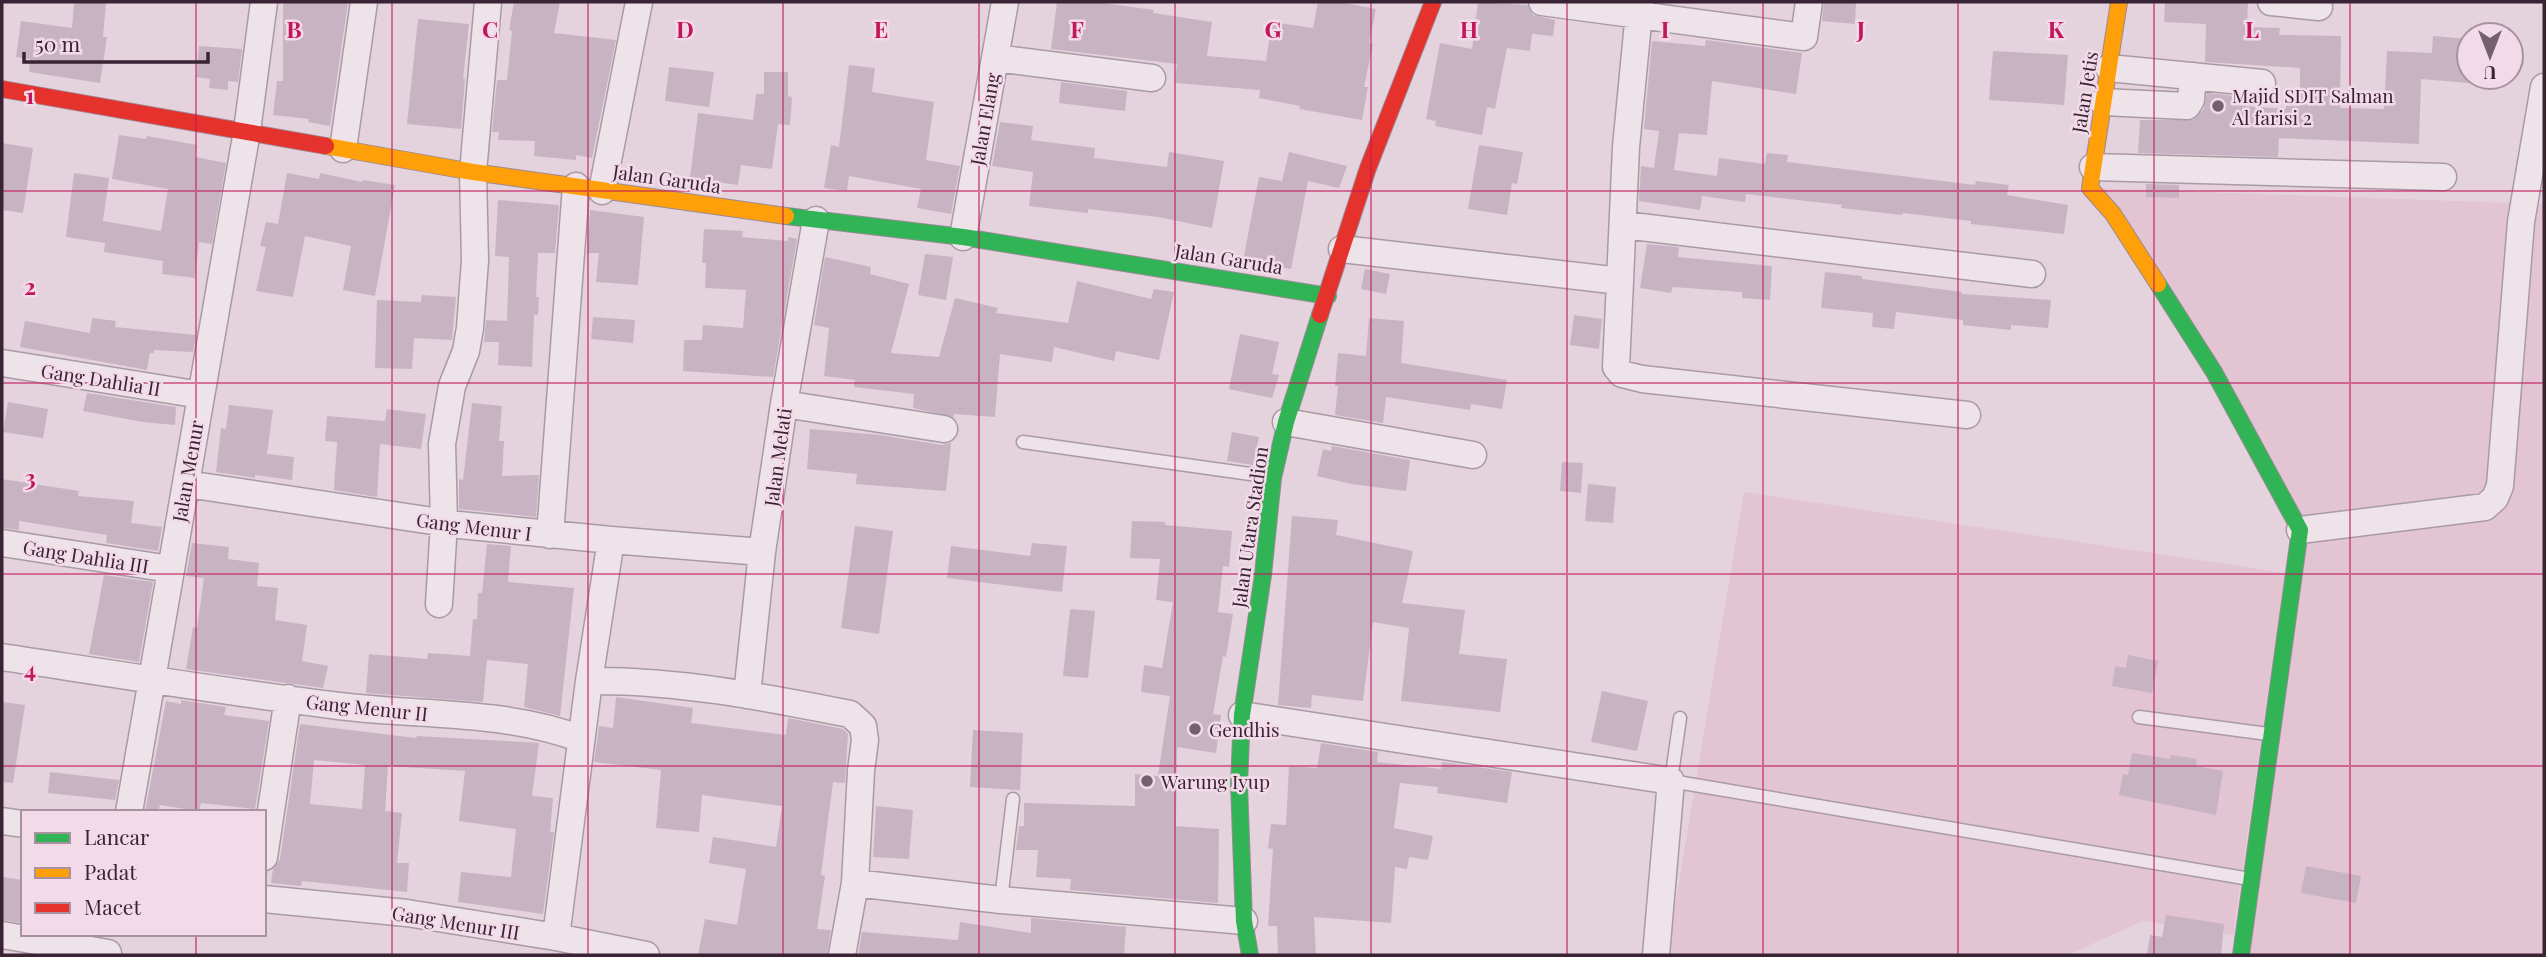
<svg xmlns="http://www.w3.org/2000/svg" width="2546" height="957" font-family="'Playfair Display',serif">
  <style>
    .farmland { fill: #e2c4d3 }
    .building { fill: #c8b3c3; fill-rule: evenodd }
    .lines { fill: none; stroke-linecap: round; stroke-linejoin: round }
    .lane-casing { stroke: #aa9aa5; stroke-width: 15 }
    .street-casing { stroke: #aa9aa5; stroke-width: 29 }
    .fast-casing { stroke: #9a8a95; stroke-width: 18 }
    .slow-casing { stroke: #9a8a95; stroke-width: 18 }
    .jam-casing { stroke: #9a8a95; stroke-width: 18 }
    .lane { stroke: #ede3e9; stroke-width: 12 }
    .street { stroke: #ede3e9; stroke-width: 26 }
    .fast { stroke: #30b455; stroke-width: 16 }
    .slow { stroke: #ff9f0a; stroke-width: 16 }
    .jam { stroke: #e5322d; stroke-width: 16 }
    .grid { fill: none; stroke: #c2185b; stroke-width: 2; stroke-opacity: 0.55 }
    .poi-dot { fill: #75606f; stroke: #f3dae8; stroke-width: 2.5 }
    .labels { text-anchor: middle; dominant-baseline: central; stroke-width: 5; stroke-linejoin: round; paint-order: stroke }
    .street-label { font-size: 19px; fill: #392334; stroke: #f3dae8 }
    .poi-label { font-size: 19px; fill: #392334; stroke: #f3dae8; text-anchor: start }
    .grid-label { font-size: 23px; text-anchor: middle; font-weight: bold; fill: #c2185b; stroke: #f3dae8; stroke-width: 5; stroke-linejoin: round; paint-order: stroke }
  </style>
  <rect width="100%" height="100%" fill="#e4d2dd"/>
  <path class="farmland" d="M2090,188L2544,204V955H2241L2300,530Z
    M1744,492L2285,573L2233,935L2142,921L2068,955H1667Z"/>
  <path class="building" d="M74,2H106L103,37H107L100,83L29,72L30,59L16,57L21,21L72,28Z
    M283,2H348L330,126L308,122L309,119L273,115L277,81H283Z
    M514,2H560L554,33L616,40L592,158L576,155V160L534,156L535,141L498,140L499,132H492L497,80H507L512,31L509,30Z
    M1057,2H1095L1154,10L1153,13L1212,22L1207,56L1266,61L1272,22L1313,28L1318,2H1340L1376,9L1369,43L1373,44L1364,87H1368L1362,120L1299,109L1300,106L1259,98L1260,90L1175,83L1177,64L1051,49Z
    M1478,2L1527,5L1533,15L1555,20L1553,36L1532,34L1530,51L1507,48L1495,109L1487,107L1482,135L1435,126L1436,121L1426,119L1440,43L1472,49Z
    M1824,2H1856L1855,24L1822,21Z
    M2165,2H2248L2247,27L2280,28L2279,35L2341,36L2340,108L2384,109L2387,51L2432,53L2433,36L2469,39V83L2421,79L2419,144L2279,138L2278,157L2138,153L2140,120H2193L2204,109L2207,93L2245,97V106L2286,109V106H2300V68L2205,62L2206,24L2164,22Z
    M418,19L469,24L463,79H465L461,129L407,124Z
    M1706,40L1802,53L1796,94L1712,81L1707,135L1679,133L1674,170L1717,176L1719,158L1765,164L1767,153L1788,155L1787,162L1975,185L1976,181L2009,185L2007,195L2068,205L2064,234L1971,224V221L1903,213L1902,215L1841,208L1842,205L1746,194L1745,202L1702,196L1700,210L1639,201L1641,166L1654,168L1659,131L1644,129L1652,41L1705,46Z
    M199,46L242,49L238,82L228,81V90L209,88L210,79L196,77Z
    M1993,51L2068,55L2064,105L1989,100Z
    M849,65L875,68L872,92L934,102L926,160L960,166L951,214L917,208L921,189L849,176L847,191L824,188L831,145L839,147Z
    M669,67L714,72L709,107L665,101Z
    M764,72H788V96L792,97L790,125L778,124L772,169L741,165L738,185L690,178L698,113L753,120L756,94H764Z
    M1061,82L1127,91L1125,111L1059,103Z
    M1000,122L1033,126L1031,140L1095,148L1094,158L1167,167L1169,152L1224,161L1212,228L1158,217L1088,209V213L1029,206L1033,172L992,166Z
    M119,135L146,139L147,136L197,145L195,157L226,163L212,244L199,242L195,278L162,274L163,261L104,252L105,243L66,237L74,173L109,178L103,221L161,231L168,189L112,179Z
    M2,143L33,148L23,213L2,210Z
    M1479,145L1523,152L1517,184L1512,183L1507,215L1468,209Z
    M1289,152L1347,166L1339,188L1308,181L1291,269L1243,261L1259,177L1282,181Z
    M287,173L319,179L320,173L362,182L363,180L395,185L375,296L343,290L351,246L305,236L293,297L256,291L266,247L260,246L266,222L278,224Z
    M2146,184L2179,185V198L2146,197Z
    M498,200L559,205L555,253H538L536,297H539L538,315H534L532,367L498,365L499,342H484L486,320L507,321L509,257L495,256Z
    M590,210L644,217L638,285L596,282L599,253H587Z
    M704,229L743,231L742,237L788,241V237L797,239L773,377L683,371L684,340H702L703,325L743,328L746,290L705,288L706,263H702Z
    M1647,244L1679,247L1678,257L1772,266L1770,300L1742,298V292L1673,287L1671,293L1640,288Z
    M925,254L953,257L946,300L918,295Z
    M825,257L871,267L870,274L909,284L891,353L939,357L955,298L998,308L996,313L1068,323L1077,281L1151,299L1154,289L1174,292L1159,360L1116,351L1114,361L1054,347L1052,362L1000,354L995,417L954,414V417L913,408L914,394L854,387L855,380L824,376L829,328L814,325Z
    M1365,269L1390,274L1386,294L1361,289Z
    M1825,272L1862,276V279L1962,292V294L2051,300L2048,328L2011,325V330L1963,325V320L1896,312L1894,329L1872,327L1873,313L1821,308Z
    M422,295L456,297L452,340L414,338L412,369L375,368L377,300L421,302Z
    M1574,315L1602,319L1599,349L1570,345Z
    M593,317L635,320L633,343L591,339Z
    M92,318L116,321L115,327L196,335L193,352L154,350V353H150L147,370L20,347L25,321L90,333Z
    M1369,318L1404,321L1401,363L1507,380L1502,409L1471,404L1470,410L1386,397L1383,423L1335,415L1338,386H1335L1338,353L1366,356Z
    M1240,334L1279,342L1272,374L1279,375L1272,398L1229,389Z
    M87,393L176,407L175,425L143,422L83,411Z
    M8,402L48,409L43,438L3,432Z
    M472,403L502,406L499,441H504L502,476L539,475L536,517L459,509V479L463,480Z
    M229,405L273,410L267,454L294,457L292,480L255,475V478L216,472L221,428L226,429Z
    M387,409L426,414L421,449L380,444L377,497L334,490L337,442L325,441L327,416L385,421Z
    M810,429L880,435L942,445L951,443L946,491L856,484L857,474L807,469Z
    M1232,432L1259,437L1253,465L1227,461Z
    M1332,446L1410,460L1406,491L1351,484L1317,476L1323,449L1331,451Z
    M1562,462L1583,463L1581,493L1560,491Z
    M2,479L79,491L78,496L134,501L131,523L162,527L158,551L106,543L107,535L19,521V530L2,528Z
    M1588,484L1616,487L1613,523L1585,521Z
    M1292,516L1338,520L1336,535L1413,551L1402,603L1465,610L1459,654L1507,659L1500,712L1401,701L1409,628L1373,622L1363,701L1312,695L1311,708L1278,705Z
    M1132,521L1165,522V525L1232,531L1229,567L1223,566L1218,612L1233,614L1226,657L1223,656L1213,714L1221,715L1216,753L1177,747L1176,826L1219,829L1218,903L1070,890L1071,879L1036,877L1038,850H1016L1019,826H1024V803L1135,806V774L1158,776L1170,696L1141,692L1144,665L1162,668L1173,602L1156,600L1160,559L1130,558Z
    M855,526L893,531L879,634L841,628Z
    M192,543L229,547L228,559L259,563L257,586L278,588L275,620L307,625L302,661L328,666L323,688L186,669L193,627L197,628L204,578L186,576Z
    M1032,543L1067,546L1062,592L947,578L951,546L1030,556Z
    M487,544L511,546L508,582L574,588L560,716L524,707L528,664L487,660L483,702L366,693L369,654L427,659L428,653L470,656L473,619H477L478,593H482Z
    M104,575L153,582L139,662L89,654Z
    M1070,609L1095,611L1088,678L1063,676Z
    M2128,655L2158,661L2152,693L2112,686L2115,666L2126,668Z
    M1602,691L1648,701L1637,751L1591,742Z
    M616,697L693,708L691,723L786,735L788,718L843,729L848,734L845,783L833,782L821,875L825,876L817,929L831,930L827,955H698L705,919L737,925L746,869L709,863L713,837L776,847L782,806L702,795L699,832L656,828L661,770L594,762L599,726L613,728Z
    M181,700L226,707L224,715L269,721L255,809L201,803L199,811L160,805L158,812H145L166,701L181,704Z
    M2,702L25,705L13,783L2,782Z
    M300,724L416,738L417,736L539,743L532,796L553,798L550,832H554L543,914L458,902L461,872L511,877L516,829L459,821L465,771L388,766L385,811L402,813L397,863H409L407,892L302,881L301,886L271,883L273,869L280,859ZM314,760L365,765L362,809L310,804Z
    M973,730L1023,733L1020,790L970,787Z
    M1321,743L1378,752L1377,762L1441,769L1442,762L1512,772L1507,803L1437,793L1438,787L1400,783L1394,828L1433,836L1428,860L1409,857L1407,869L1395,867L1391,923L1314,917L1316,955H1278L1277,926H1268L1273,849L1268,848L1271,824L1286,825L1289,766L1317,768Z
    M2132,753L2170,759L2171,755L2197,759L2196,766L2223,771L2216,815L2119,795L2123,774L2128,775Z
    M50,772L119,780L115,800L48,793Z
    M876,806L913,810L909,859L873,857Z
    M2306,866L2361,876L2356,903L2301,893Z
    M2,877L23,880V923L2,920Z
    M2166,915L2224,924L2221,955H2147L2150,935L2162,937Z
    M1031,918L1126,927L1124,955H858L862,932L958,940L960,922L1031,933Z"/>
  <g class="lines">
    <g class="lane-casing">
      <path id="lane" d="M1023,442L1272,477
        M2139,717L2268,734
        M1680,718L1671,781L2250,879
        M1001,900L1013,799"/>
    </g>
    <g class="street-casing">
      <path id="street" d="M1542,2L1804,37L1809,2
        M2271,2L2319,7
        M995,58L1152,78
        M2109,68L2262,83
        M2103,102L2187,106L2191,100L2193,76
        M343,149L364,2
        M2093,167L2443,177
        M602,191L639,2
        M1624,225L2032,274
        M963,237L1005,2
        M1342,249L1620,281L1626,147L1640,2
        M1620,281L1616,367L1622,374L1642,379L1967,415
        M2,363L201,395
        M784,404L944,429
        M1286,422L1473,455
        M187,484L459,525L611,540L762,552
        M2300,530L2485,507L2495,498L2500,486L2521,222L2544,87
        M550,535L576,186
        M2,543L170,569
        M439,604L444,523L442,444L452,386L466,351L470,328L475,260L473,172L488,2
        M2,657C114,674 226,692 339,706C419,716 504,710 581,739
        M589,681C677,680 764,697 850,714L863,726L865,740L861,771L855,883L842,955
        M747,695L762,552L784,404L816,220
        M1242,715L1671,781L1656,955
        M129,812L247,131L264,2
        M2,821L23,824
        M264,857L288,698
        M855,883L1001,900L1244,921
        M264,899L407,913L556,937L646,955
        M2,935L108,953
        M556,937L589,681L611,540"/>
    </g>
    <g class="fast-casing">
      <path id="fast" d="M786,216L963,237L1328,296
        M2158,284L2214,372L2300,530L2241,955
        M1250,955L1244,921L1239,784L1242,715L1263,575L1273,478L1286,422L1320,315"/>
    </g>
    <g class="slow-casing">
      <path id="slow" d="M2119,2L2090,188L2113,214L2158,284
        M326,146L473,172L786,216"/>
    </g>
    <g class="jam-casing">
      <path id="jam" d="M2,89L326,146
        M1320,315L1368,168L1433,2"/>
    </g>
    <use href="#lane" class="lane"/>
    <use href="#street" class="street"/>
    <use href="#fast" class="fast"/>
    <use href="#slow" class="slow"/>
    <use href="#jam" class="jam"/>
  </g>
  <path class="grid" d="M196,2V812M392,2V955M588,2V955M783,2V955M979,2V955M1175,2V955M1371,2V955M1567,2V955M1763,2V955M1958,2V955M2154,2V955M2350,2V955M2,191H2544M2,383H2544M2,574H2544M2,766H2544M196,934V955"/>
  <g class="poi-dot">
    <circle cx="2218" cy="106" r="7"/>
    <circle cx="1195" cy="729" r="7"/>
    <circle cx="1147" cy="781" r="7"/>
  </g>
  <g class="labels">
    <g class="street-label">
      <text transform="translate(2084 92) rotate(-81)">Jalan Jetis</text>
      <text transform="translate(984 119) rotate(-80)">Jalan Elang</text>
      <text transform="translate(667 178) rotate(8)">Jalan Garuda</text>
      <text transform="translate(1229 258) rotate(9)">Jalan Garuda</text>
      <text transform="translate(101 379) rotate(9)">Gang Dahlia II</text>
      <text transform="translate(777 457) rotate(-82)">Jalan Melati</text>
      <text transform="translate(187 471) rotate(-80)">Jalan Menur</text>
      <text transform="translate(474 526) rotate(7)">Gang Menur I</text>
      <text transform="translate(1249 527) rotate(-82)">Jalan Utara Stadion</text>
      <text transform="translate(86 556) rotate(9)">Gang Dahlia III</text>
      <text transform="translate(367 707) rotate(6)">Gang Menur II</text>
      <text transform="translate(456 922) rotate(9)">Gang Menur III</text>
    </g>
    <g class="poi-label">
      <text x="2232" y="95">Majid SDIT Salman<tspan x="2232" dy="22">Al farisi 2</tspan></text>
      <text x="1209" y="729">Gendhis</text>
      <text x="1161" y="781">Warung Iyup</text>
    </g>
  </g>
  <g class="grid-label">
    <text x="294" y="38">B</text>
    <text x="490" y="38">C</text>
    <text x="685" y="38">D</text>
    <text x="881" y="38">E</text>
    <text x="1077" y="38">F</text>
    <text x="1273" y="38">G</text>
    <text x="1469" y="38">H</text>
    <text x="1665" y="38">I</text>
    <text x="1861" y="38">J</text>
    <text x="2056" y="38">K</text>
    <text x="2252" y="38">L</text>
    <text x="30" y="104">1</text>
    <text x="30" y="295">2</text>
    <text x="30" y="486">3</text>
    <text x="30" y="678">4</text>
  </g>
  <rect width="2546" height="957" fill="none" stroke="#392334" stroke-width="7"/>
  <rect x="21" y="810" width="245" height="126" fill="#f3dae8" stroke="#a991a0" stroke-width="2"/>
  <rect x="35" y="833" width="35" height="10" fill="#30b455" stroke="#a991a0" stroke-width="2"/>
  <text x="84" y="845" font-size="21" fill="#392334">Lancar</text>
  <rect x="35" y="868" width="35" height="10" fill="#ff9f0a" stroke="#a991a0" stroke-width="2"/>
  <text x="84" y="880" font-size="21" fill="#392334">Padat</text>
  <rect x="35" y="903" width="35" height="10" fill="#e5322d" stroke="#a991a0" stroke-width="2"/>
  <text x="84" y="915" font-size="21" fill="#392334">Macet</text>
  <g transform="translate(2490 56) rotate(180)"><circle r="33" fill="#f3dae8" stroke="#a991a0" stroke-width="2"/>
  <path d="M0-5L12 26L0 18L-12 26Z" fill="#75606f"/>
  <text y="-10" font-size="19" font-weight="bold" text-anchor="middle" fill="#392334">U</text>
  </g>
  <path d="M24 52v10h184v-10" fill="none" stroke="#392334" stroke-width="3.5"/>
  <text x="35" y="52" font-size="21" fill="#392334" stroke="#f3dae8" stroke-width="5" paint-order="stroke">50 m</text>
</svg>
